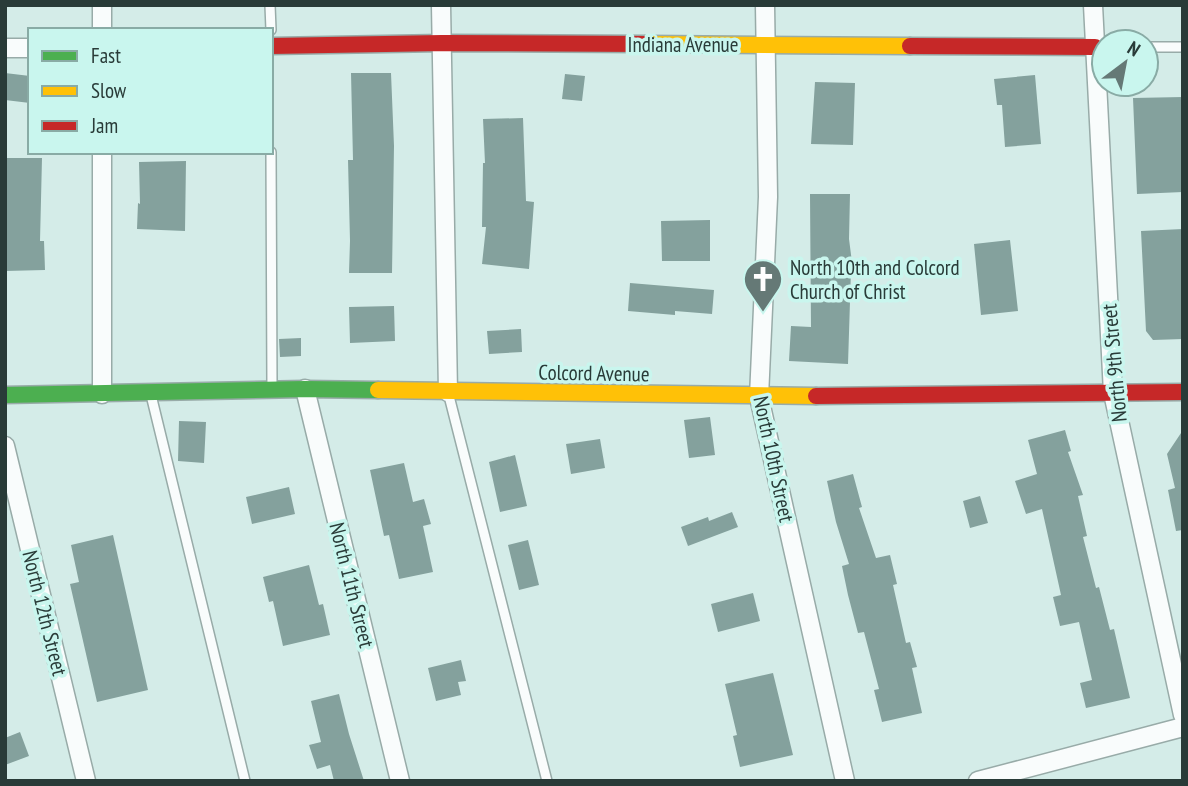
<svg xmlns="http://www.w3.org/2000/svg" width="1188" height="786" font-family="'PT Sans Narrow',sans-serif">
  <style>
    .building { fill: #84a19d }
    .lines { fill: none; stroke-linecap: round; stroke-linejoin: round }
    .lane-casing { stroke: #98aba8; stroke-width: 12 }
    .street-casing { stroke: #98aba8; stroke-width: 21 }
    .fast-casing { stroke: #98aba8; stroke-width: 19 }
    .slow-casing { stroke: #98aba8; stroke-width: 19 }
    .jam-casing { stroke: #98aba8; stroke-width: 19 }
    .lane { stroke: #f9fcfc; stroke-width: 9 }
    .street { stroke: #f9fcfc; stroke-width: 18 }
    .fast { stroke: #4caf50; stroke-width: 16 }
    .slow { stroke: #ffc107; stroke-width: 16 }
    .jam { stroke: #c62828; stroke-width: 16 }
    .labels { text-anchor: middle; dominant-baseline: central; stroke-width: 7; stroke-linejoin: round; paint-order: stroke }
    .street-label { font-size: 21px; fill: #293b38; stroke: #c9f6ee }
    .poi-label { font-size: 21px; fill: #293b38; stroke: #c9f6ee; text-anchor: start }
  </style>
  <rect width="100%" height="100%" fill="#d4ece8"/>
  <path class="building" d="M5,73L30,76V103L5,100Z
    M351,73H391L394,146L392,273H349L350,241L348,160H353Z
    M565,74L585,76L582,101L562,99Z
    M1035,75L1041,144L1005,147L1002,105H997L994,79Z
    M815,82L855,83L853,145L811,144Z
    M1183,97V192L1137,194L1133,98Z
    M523,118L526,201L534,202L529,269L482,264L486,227H482L483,163H485L483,119Z
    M5,158H42L40,241H44L45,270L5,271Z
    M186,161L185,231L137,229L138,203L140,204L139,162Z
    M810,194H850L849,239L853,270H851L848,364L789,361L791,326L811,327Z
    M710,220V261H662L661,221Z
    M1183,229V339L1153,340L1146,331L1141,231Z
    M1010,240L1018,311L981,315L974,244Z
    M630,283L714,290L712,314L675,311V315L628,311Z
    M394,306L395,341L350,343L349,307Z
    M521,329L522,352L489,354L487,331Z
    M301,338V356L280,357L279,339Z
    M710,417L715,455L689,458L684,420Z
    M179,421L206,422L204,463L178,461Z
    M1065,430L1071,451L1068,452L1083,495L1078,496L1087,536L1083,537L1096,588L1099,587L1110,630L1114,629L1130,698L1086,708L1080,683L1092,680L1079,622L1060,626L1053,597L1061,595L1042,509L1026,514L1015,481L1037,474L1028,440Z
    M1183,430V530L1176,531L1168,490L1175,488L1167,454Z
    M600,439L605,468L571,474L566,444Z
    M515,455L527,506L500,512L489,462Z
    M404,463L413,502L424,499L431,524L423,526L433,572L399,579L389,535L384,536L370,470Z
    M853,474L862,507L859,508L876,558L890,555L897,584L893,585L906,643L910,642L917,667L912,668L922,713L882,722L874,690L879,689L864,632L858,633L848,595L842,566L849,564L836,522L827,481Z
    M289,487L295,514L252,524L246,497Z
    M980,496L988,523L970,528L963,501Z
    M732,512L738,527L688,546L681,527L708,517L709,521Z
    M113,535L148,690L97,702L70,584L79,582L71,545Z
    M528,540L539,585L519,590L508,545Z
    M309,565L319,605L323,604L330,635L283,646L273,601L269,602L263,577Z
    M753,593L760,621L718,632L711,604Z
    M461,660L466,681L458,682L461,695L436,701L428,668Z
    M773,673L793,755L740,767L733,736L737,735L725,684Z
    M339,694L349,734L364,781H334L330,765L317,769L309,745L321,742L311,701Z
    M20,732L29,756L5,765V738Z"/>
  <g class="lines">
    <g class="lane-casing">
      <path id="lane" d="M270,5L271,30
        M1146,47H1183
        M271,152L272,388
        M151,395L245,781
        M449,396L547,781"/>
    </g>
    <g class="street-casing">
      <path id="street" d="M441,5L448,392
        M765,5L768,197L759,397L845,781
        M1093,5L1113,393L1183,715
        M102,30V5
        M5,48H30
        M305,389L400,781
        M102,394V152
        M5,446L86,781
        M978,781L1183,727"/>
    </g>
    <g class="fast-casing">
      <path id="fast" d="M5,395L305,389L378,390"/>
    </g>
    <g class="slow-casing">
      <path id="slow" d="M646,44L910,46
        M378,390L816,396"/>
    </g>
    <g class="jam-casing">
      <path id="jam" d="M271,46L442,43L646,44
        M910,46L1095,47
        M816,396L1183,392"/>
    </g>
    <use href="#lane" class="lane"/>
    <use href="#street" class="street"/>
    <use href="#fast" class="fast"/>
    <use href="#slow" class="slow"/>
    <use href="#jam" class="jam"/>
  </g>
  <defs>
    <g id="church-pin" transform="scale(2.0125)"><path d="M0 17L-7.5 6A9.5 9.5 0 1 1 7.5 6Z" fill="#657976" stroke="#c9f6ee"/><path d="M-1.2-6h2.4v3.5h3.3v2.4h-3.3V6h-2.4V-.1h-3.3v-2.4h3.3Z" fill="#fff"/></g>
  </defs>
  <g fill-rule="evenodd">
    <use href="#church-pin" x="763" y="279"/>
  </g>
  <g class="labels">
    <g class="street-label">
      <text x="683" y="44">Indiana Avenue</text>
      <text transform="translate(1114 363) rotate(-95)">North 9th Street</text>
      <text transform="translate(594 373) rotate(1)">Colcord Avenue</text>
      <text transform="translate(774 459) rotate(78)">North 10th Street</text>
      <text transform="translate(352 585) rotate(76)">North 11th Street</text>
      <text transform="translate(45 613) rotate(76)">North 12th Street</text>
    </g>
    <g class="poi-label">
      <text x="790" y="267">North 10th and Colcord<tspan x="790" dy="24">Church of Christ</tspan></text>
    </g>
  </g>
  <rect width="1188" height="786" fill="none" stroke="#293b38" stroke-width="14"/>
  <rect x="28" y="28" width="245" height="126" fill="#c9f6ee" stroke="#89aba5" stroke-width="2"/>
  <rect x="42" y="51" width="35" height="10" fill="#4caf50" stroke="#89aba5" stroke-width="2"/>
  <text x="91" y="63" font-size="21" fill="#293b38">Fast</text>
  <rect x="42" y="86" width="35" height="10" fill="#ffc107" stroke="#89aba5" stroke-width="2"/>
  <text x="91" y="98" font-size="21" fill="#293b38">Slow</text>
  <rect x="42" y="121" width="35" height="10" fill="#c62828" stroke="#89aba5" stroke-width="2"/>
  <text x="91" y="133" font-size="21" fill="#293b38">Jam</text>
  <g transform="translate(1125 63) rotate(32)"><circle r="33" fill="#c9f6ee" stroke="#89aba5" stroke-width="2"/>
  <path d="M0-5L12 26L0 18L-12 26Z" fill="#657976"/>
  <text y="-10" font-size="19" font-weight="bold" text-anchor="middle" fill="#293b38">N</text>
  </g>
</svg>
